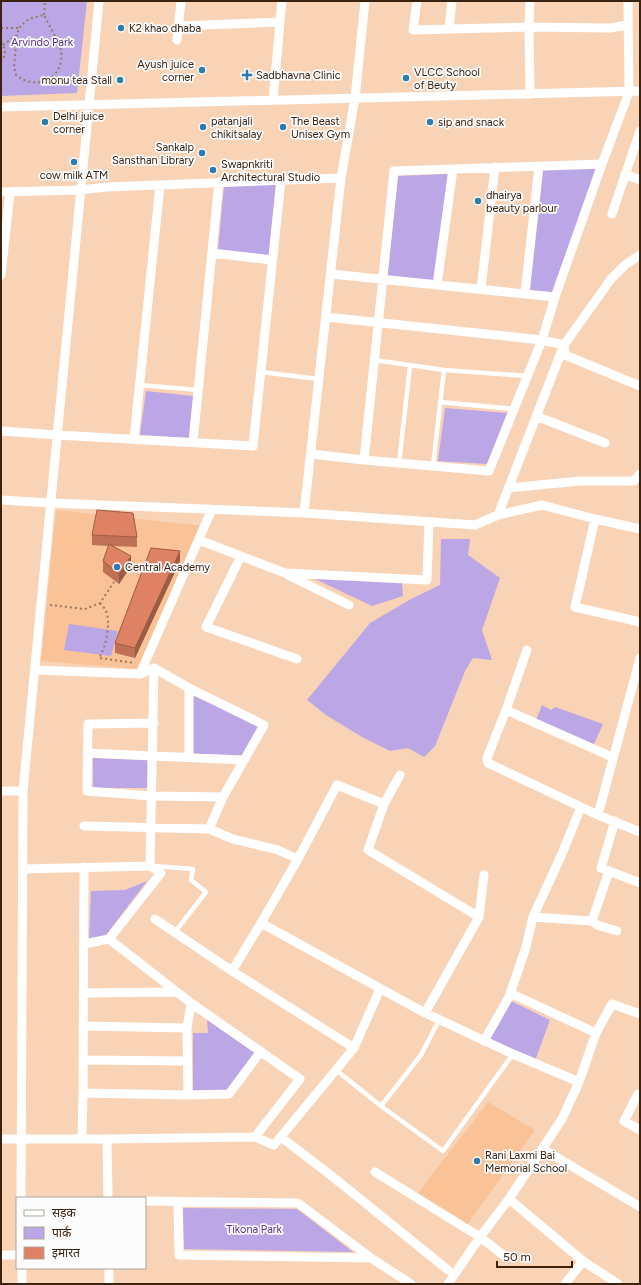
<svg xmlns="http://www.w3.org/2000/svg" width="641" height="1285" font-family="Figtree,'Noto Sans Devanagari',sans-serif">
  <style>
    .built { fill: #f9c297 }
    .green { fill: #bba6e6 }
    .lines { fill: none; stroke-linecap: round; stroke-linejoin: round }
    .path { stroke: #987961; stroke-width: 2; stroke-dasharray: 2 3; stroke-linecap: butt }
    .service { stroke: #fff; stroke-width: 4.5 }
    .minor { stroke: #fff; stroke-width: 9 }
    .wall { fill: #c07055 }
    .shaded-wall { fill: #9c5b45 }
    .building { fill: #df8263; stroke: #9c5b45 }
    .poi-dot { fill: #2a7dad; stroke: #fcfcfc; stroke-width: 1.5 }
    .labels { text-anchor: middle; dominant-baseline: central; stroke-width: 3.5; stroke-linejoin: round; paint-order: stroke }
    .poi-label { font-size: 11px; fill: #3a220f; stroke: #fcfcfc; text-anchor: start }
    .park-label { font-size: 11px; fill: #593092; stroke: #fcfcfc }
  </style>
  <rect width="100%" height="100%" fill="#f9d3b6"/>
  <path class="built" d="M56,510L203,526L138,669L41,661Z
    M488,1102L535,1130L467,1225L418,1193Z"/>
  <path class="green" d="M1,1H87L77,93L1,96Z
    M596,169L553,297L528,291L541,170Z
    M448,174L438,281L387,276L398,176Z
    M276,183L269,255L218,250L224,186Z
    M146,391L193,396L189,438L140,435Z
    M445,408L507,413L487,464L438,461Z
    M441,539H470L468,555L500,578L482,630L492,660L473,658L465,671L435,746L424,757L408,748L390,751L362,737L326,715L307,700L370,623L411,599L440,585Z
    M313,578L402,583L403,596L372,606Z
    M69,624L118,631L111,656L64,650Z
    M192,695L260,726L242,757L192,753Z
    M542,705L551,710L555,707L603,724L593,746L536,720Z
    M93,758L147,760L149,788H93Z
    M147,881L106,935L89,940L91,891L125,890Z
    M511,1001L550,1020L535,1061L488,1040Z
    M207,1020L255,1053L227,1091H193V1033H208Z
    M183,1208L297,1209L353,1252L184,1249Z"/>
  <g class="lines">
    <path class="path" d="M44,15L45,1
      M1,28H19
      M1,42C6,48 6,56 1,62
      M3,45L17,35L19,28L26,21L32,18L44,15C48,24 60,43 61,51C65,78 37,92 16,75L14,67L17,35
      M100,603C102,606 105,608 106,611C111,622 106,648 99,658L135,663
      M50,605L85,609L100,603L114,582"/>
    <path class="service" d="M374,360L444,370L527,376
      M261,372L319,379
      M140,385L198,390
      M440,402L514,409
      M399,463L410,366
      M433,466L444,370
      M154,866L193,869L191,880L206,892L175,932
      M336,1070L381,1106L443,1151L513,1054
      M381,1106L421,1055L439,1020"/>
    <path class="minor" d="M417,1L413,30L529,27L610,28L628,25
      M280,22L282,1
      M178,26L280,22L273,100
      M449,29L452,1
      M177,40L181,1
      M530,94L529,27L530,1
      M1,107L640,91
      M625,174L640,180
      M1,192L80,190L107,187L341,178
      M612,214L640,131
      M212,253L272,260
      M331,274L555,297
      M1,275L10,192
      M437,285L453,169
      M481,289L495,167
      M525,294L539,166
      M326,317L542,340L564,345
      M564,345L565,355L640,386
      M536,416L605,443
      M1,431L57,435L253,446L281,180
      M134,439L160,185
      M193,442L219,182
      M311,454L364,460L394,171L602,164L629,92L628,1
      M364,460L489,471L542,340L555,297L602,164
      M508,488L580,481H634L640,474
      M1,500L50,503L304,513L475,525L498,515L542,505L595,519L640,529
      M304,513L341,178L355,98L365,1
      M498,515L564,345L611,279L625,265L640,255
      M595,519L575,607L640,622
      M199,540L285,573L427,580L429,522
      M241,556L206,627L297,659
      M288,575L349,605
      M527,650L506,710L487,758L488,763L598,815
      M640,658L598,815L640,832
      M35,670L140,674L154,668L189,688L264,725L223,797L209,829L233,839L278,850L298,859
      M140,674L212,509
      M189,688V757
      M506,710L612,757
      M154,723L88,724L87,791L152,796L223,797
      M87,753L243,760
      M337,785L384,804L368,850L479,917L425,1013L261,923L298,859Z
      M1,791H23
      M384,804L400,775
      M615,821L601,868L640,883
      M84,826L209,829
      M150,866L154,668
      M23,869L150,866L161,873L109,939L191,1003L300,1079L255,1137
      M479,917L484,875
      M533,917L592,921L597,925L617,931
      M155,919L232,971L354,1048
      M592,921L609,871
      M84,944L109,939
      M232,971L261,923
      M83,993L177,992
      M510,993L596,1033
      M191,1003L187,1028L188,1095L229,1094L261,1051
      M425,1013L513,1054L579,1082
      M83,1026L187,1028
      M484,1041L509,997L526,947L533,917L561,856L581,807
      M83,1060L187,1061
      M83,1093L188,1095
      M640,1095L638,1094L624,1121L640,1130
      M281,1137L333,1177L448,1270
      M1,1139H107L255,1137L274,1145L354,1048L380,989
      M82,1139L83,1093L84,867
      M107,1139L108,1198
      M543,1149L640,1207
      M375,1172L480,1237L507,1258
      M21,1198L23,791L99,1
      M509,1199L583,1261L618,1284
      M145,1201L298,1203L371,1258L411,1284
      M178,1202L179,1255L371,1258
      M1,1255H17
      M109,1268V1284
      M22,1284V1268
      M448,1284L480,1237L509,1199L562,1119L579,1082L596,1033L612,1004L640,1014
      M565,1284L583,1261"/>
  </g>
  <path class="wall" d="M92,535L137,537V547L113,546L131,566L119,584L103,572V561L109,546L92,545Z
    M180,561L135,658L115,653V643Z"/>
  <path class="shaded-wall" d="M180,551V561L135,658V648Z
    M131,556V566L119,584V574Z"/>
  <path class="building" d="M97,510L133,513L137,537L92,535Z
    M109,544L131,556L119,574L103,561Z
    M151,548L180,551L135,648L115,643Z"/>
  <g class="poi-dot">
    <circle cx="121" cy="28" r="4"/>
    <circle cx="202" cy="70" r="4"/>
    <path d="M245 69h4v4h4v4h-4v4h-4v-4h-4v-4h4z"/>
    <circle cx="406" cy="78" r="4"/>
    <circle cx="120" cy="80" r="4"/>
    <circle cx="45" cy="122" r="4"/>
    <circle cx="430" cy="122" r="4"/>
    <circle cx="203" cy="127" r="4"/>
    <circle cx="283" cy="127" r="4"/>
    <circle cx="202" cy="153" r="4"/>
    <circle cx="74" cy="162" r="4"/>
    <circle cx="213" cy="170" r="4"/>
    <circle cx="478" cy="201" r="4"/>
    <circle cx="117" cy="567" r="4"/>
    <circle cx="477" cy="1161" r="4"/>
  </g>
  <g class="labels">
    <g class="poi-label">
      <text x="129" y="28">K2 khao dhaba</text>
      <text x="194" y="64" text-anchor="end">Ayush juice<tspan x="194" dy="13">corner</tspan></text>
      <text x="414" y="72">VLCC School<tspan x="414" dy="13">of Beuty</tspan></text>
      <text x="256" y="75">Sadbhavna Clinic</text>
      <text x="112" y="80" text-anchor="end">monu tea Stall</text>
      <text x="53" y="116">Delhi juice<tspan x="53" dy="13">corner</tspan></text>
      <text x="211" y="121">patanjali<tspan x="211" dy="13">chikitsalay</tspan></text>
      <text x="291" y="121">The Beast<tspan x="291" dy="13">Unisex Gym</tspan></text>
      <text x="438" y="122">sip and snack</text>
      <text x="194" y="147" text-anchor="end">Sankalp<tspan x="194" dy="13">Sansthan Library</tspan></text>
      <text x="221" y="164">Swapnkriti<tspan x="221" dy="13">Architectural Studio</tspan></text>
      <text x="74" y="175" text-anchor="middle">cow milk ATM</text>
      <text x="486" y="195">dhairya<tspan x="486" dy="13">beauty parlour</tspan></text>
      <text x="125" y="567">Central Academy</text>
      <text x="485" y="1155">Rani Laxmi Bai<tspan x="485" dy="13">Memorial School</tspan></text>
    </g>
    <g class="park-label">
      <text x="42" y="42">Arvindo Park</text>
      <text x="254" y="1229">Tikona Park</text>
    </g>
  </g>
  <rect width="641" height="1285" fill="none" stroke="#3a220f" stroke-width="4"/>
  <rect x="16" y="1197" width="130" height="72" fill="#fcfcfc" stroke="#aea59d"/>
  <rect x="24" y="1210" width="20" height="6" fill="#ffffff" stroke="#aea59d"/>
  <text x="52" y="1217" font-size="12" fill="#3a220f">सड़क</text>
  <rect x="24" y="1227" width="20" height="12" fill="#bba6e6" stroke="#aea59d"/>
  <text x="52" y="1237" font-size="12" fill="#3a220f">पार्क</text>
  <rect x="24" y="1247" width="20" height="12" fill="#df8263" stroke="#aea59d"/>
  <text x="52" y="1257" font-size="12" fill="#3a220f">इमारत</text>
  <path d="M497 1261v6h75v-6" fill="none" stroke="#3a220f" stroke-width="2"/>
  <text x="503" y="1261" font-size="12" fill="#3a220f" stroke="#fcfcfc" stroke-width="3" paint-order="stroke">50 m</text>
</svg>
